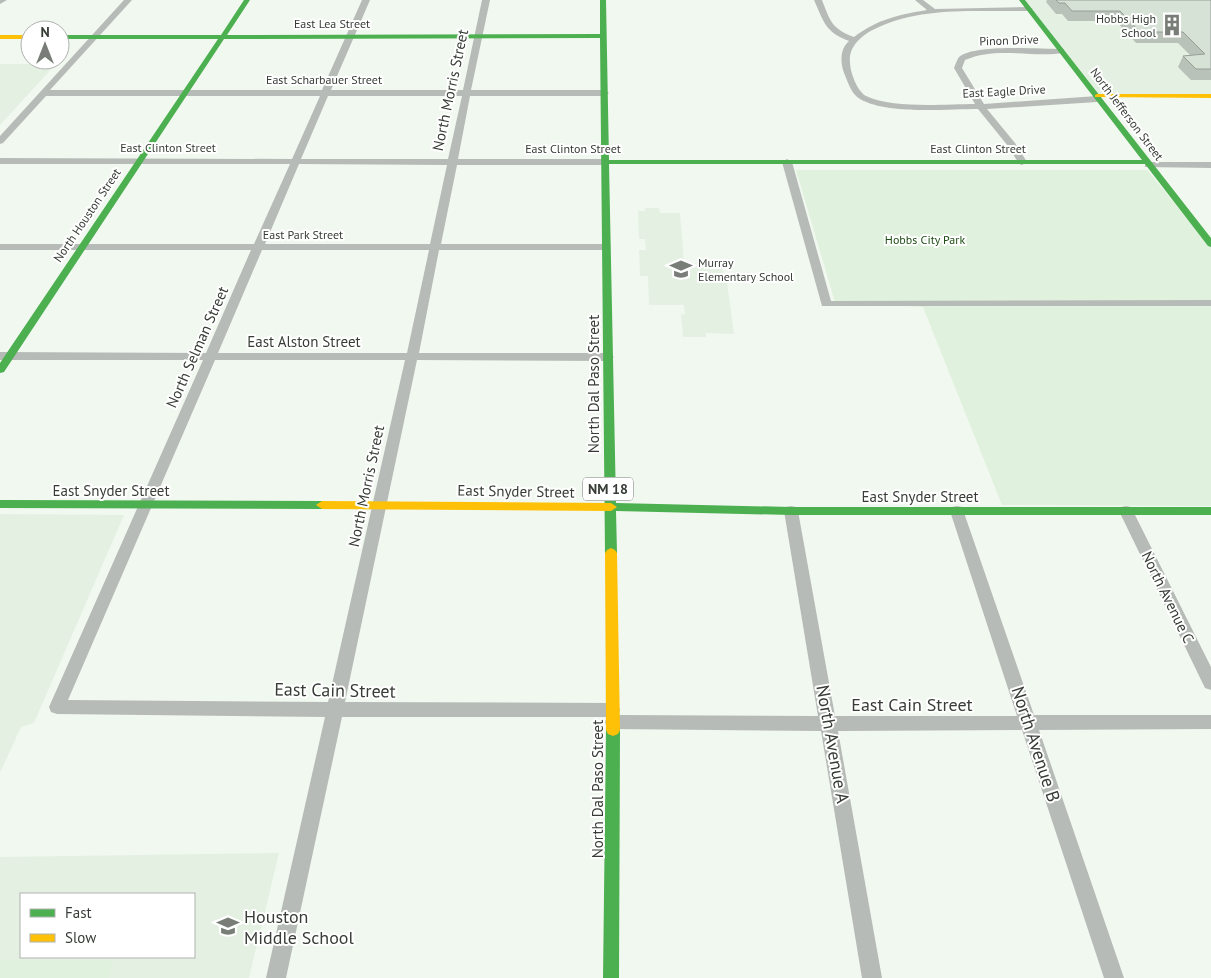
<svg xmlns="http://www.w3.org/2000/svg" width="1211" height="978" font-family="'PT Sans',sans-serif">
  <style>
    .built { fill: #e4f1e2; fill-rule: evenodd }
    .green { fill: #e0f1dd }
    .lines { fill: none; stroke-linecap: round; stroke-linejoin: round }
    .street { fill: #b7bbb7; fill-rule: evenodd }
    .fast { fill: #4caf50; fill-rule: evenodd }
    .slow { fill: #ffc107; fill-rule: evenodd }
    .wall { fill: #b9c2b8 }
    .building { fill: #d7e2d6; stroke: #969e96 }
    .labels { text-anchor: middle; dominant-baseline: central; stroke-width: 4; stroke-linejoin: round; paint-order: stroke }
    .far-poi-label { font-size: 12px; fill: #373c36; stroke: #fff; text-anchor: end }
    .far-street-label { font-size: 12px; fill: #373c36; stroke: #fff }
    .far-park-label { font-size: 12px; fill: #1e4f15; stroke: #fff }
    .shield { fill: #fff; stroke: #737672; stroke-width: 1 }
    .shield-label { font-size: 14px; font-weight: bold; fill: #373c36 }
    .street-label { font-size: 15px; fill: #373c36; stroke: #fff }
    .near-street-label { font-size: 18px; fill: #373c36; stroke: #fff }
    .near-poi-label { font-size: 18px; fill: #373c36; stroke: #fff; text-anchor: start }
  </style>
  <rect width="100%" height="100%" fill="#f1f8f0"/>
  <path class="built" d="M1021,0H1211V96H1097Z
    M0,64H56L0,125Z
    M645,208H659L660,213H680L684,263L722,264L723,275H726L734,334L706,333V337H683L681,314L685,315L684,305H649L648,276H640L639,250H646L645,239H639L638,211H645Z
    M0,514L124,515L34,723L21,727L0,773Z
    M279,853L249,978H0V857ZM21,894H194V957H21Z"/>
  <path class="green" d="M796,170H1147L1211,247V506L1002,505L923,307L835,302Z
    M0,960H114L108,978H0Z"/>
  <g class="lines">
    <path class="street" d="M0,0H7L0,4Z
      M124,0H132L50,90H322L362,0H370L331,90H463L482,0H490L471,90H605L609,93L605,96H470L458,159H606L611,162L606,165H457L441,244H606L611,247L606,250H439L419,353H608L614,357L608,361L417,360L345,702L612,703L618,705L620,710L618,715L818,716L784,511L786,507L791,506L796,507L798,511L835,716H1017L950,511L952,507L957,506L962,507L1034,715H1211V729L1039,730L1124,978H1104L1022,730L838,731L882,978H862L821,731L613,729L607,727L605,722L607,717H342L286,978H266L325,717L57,714L51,712L49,707L203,360H0V352L206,353L251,250H0V244H254L290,164H0V158L292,159L320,96H46L3,143L0,144V136ZM328,96H462L448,159H301ZM299,164L447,165L430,244H265ZM262,250H429L407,353H218ZM215,360H405L328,702L68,700Z
      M814,0H822C830,21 832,29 854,37C878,19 898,15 927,10L915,0H923L935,9L1029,7L1033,9L1029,11C980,12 924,6 879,27C864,33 848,46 850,62C850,72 857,91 866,96C893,109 945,104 975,104L954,68C955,65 957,60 959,57C974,44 1040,49 1061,49H1064V53C1031,58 997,46 965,60L962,68L984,104L1097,96L1101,99L1097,102L987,109L1015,143L1027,162L1022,165L1019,164L1008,146L978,109C946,109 888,115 860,99C851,94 848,82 844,73C840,62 840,49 849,41C825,32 824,22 814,0Z
      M787,159L792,162L831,301L1211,300V306H822L782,162Z
      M1148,162H1211V168L1145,167V163Z
      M1126,506L1131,507L1211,667V690L1205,688L1119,511L1121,507Z"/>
    <path class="fast" d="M244,0H250L227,35L600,34V0H606L609,160H1142L1019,0H1025L1211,238V247L1208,246L1145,164H609L616,503L791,507H1211V515H791L616,511L617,553L615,556H607L605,553L600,38L224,39L4,372L0,373V363L218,39H60V35H221Z
      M0,500L322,501L328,505L322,509L0,508Z
      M613,724L618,726L620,730L619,978H603L606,730L608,726Z"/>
    <path class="slow" d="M0,35H30V39H0Z
      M1097,94H1211V98L1095,97V95Z
      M322,501L611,503L617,507L611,511L322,509L316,505Z
      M611,548L615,550L617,553L620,730L618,734L613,736L608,734L606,730L605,553L607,550Z"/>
  </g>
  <path class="wall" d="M1047,0H1211V80H1191L1178,67L1183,56L1190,55L1178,43H1136L1116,21H1068L1062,14H1056L1046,2Z"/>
  <path class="building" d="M1056,0H1211V69H1196L1183,56L1205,54L1183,32H1140L1120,11H1072L1065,3H1059Z"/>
  <defs>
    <g id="building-bare" transform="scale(1.725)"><path d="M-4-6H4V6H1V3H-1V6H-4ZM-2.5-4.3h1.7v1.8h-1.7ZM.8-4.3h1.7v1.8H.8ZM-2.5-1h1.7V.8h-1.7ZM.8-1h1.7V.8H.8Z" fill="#787e77" stroke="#fff" stroke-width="2.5" paint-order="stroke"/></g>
    <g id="school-bare" transform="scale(1.725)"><path d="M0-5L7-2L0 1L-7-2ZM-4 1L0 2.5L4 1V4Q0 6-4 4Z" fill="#787e77" stroke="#fff" stroke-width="2.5" paint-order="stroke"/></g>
  </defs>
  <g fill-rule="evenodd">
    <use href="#building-bare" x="1172" y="25"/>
    <use href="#school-bare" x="681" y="269"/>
    <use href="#school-bare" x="228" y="926"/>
  </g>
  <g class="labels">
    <g class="far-poi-label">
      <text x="1156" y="18">Hobbs High<tspan x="1156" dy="14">School</tspan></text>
      <text x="698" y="262" text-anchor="start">Murray<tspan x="698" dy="14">Elementary School</tspan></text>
    </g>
    <g class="far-street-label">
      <text x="332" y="23">East Lea Street</text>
      <text transform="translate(1009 40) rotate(-2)">Pinon Drive</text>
      <text x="324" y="79">East Scharbauer Street</text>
      <text transform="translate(1004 91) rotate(-3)">East Eagle Drive</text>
      <text transform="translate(1127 114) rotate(53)">North Jefferson Street</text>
      <text x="168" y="147">East Clinton Street</text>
      <text x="573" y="148">East Clinton Street</text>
      <text x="978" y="148">East Clinton Street</text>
      <text transform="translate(87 215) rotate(-56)">North Houston Street</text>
      <text x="303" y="234">East Park Street</text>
    </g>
    <g class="far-park-label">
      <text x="925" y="239">Hobbs City Park</text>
    </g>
    <rect class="shield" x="583" y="477.5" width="50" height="23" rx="4"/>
    <g class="shield-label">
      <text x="608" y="489">NM 18</text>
    </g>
    <g class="street-label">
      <text transform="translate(450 90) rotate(-78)">North Morris Street</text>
      <text x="304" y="341">East Alston Street</text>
      <text transform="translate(197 347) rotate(-66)">North Selman Street</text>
      <text transform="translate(593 384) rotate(-90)">North Dal Paso Street</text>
      <text transform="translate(366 486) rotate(-78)">North Morris Street</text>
      <text x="111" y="490">East Snyder Street</text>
      <text transform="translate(516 491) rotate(1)">East Snyder Street</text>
      <text x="920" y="496">East Snyder Street</text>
      <text transform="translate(1168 597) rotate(64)">North Avenue C</text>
      <text transform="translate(597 789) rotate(-90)">North Dal Paso Street</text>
    </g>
    <g class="near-street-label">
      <text transform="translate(335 690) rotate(1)">East Cain Street</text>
      <text x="912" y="704">East Cain Street</text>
      <text transform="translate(833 744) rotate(80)">North Avenue A</text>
      <text transform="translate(1036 744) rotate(72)">North Avenue B</text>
    </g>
    <g class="near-poi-label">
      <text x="244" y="916">Houston<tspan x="244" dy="21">Middle School</tspan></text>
    </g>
  </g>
  <rect x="20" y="893" width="175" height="65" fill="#ffffff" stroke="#afb1af"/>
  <rect x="30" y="909" width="25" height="8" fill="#4caf50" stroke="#afb1af"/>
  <text x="65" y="918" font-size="15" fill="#373c36">Fast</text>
  <rect x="30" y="934" width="25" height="8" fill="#ffc107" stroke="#afb1af"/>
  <text x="65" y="943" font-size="15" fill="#373c36">Slow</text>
  <g transform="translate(45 45)"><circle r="24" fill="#ffffff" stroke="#afb1af"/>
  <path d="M0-4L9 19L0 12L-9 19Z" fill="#787e77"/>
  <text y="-8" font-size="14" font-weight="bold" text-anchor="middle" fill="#373c36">N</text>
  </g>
</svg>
